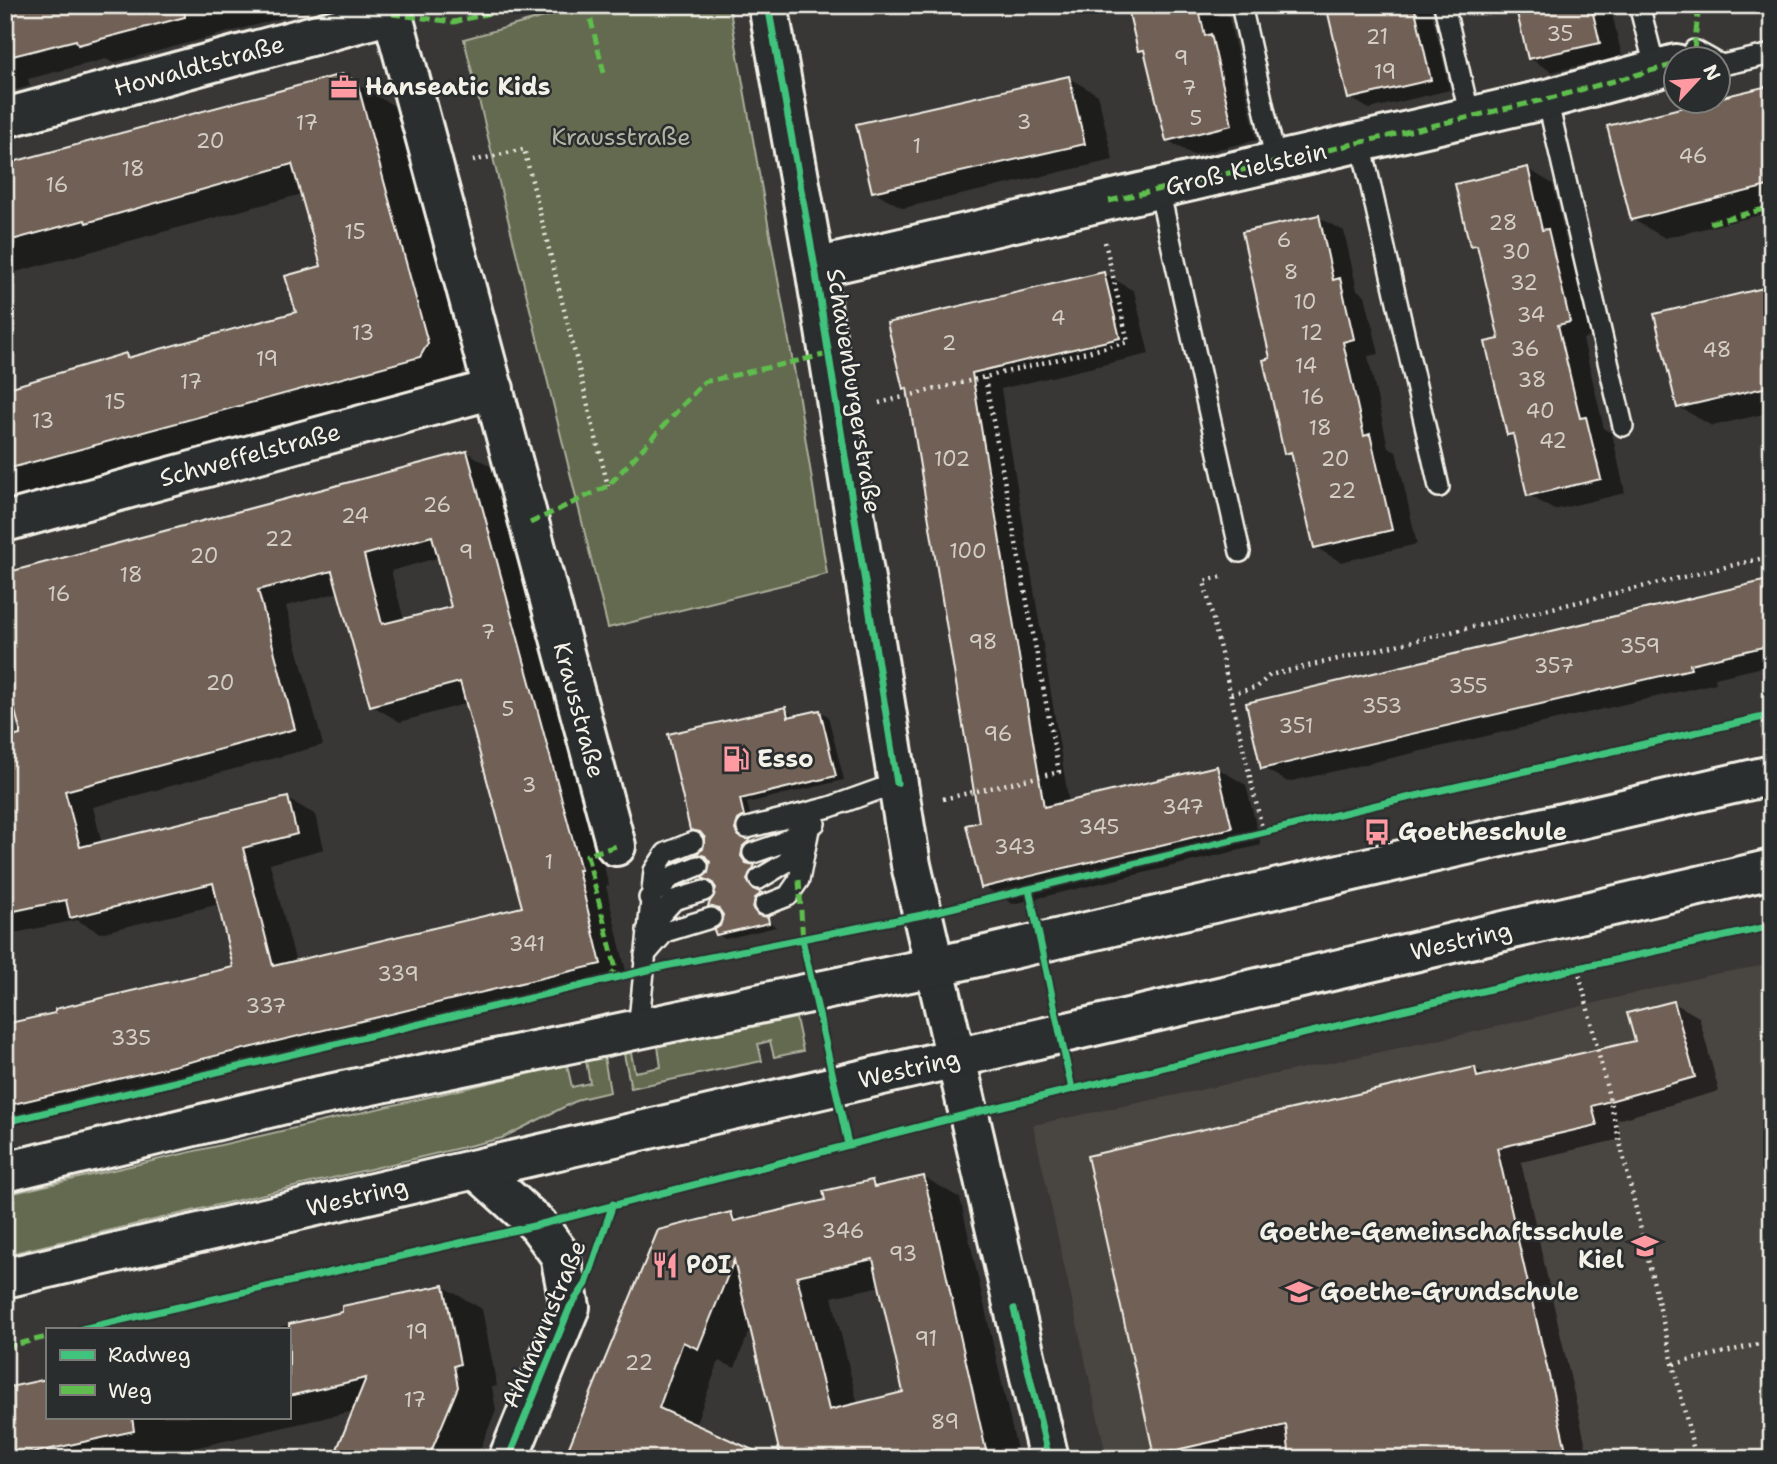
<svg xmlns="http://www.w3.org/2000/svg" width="1777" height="1464" font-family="'Shantell Sans',sans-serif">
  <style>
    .built { fill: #494440 }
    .green { fill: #636a4f; stroke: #acae9c; stroke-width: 2 }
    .shadow { fill: #0007; fill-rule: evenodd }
    .building { fill: #706157; stroke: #f4f1e8; stroke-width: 2; fill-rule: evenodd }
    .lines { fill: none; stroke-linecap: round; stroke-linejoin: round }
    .lane-casing { stroke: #f4f1e8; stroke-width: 24 }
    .street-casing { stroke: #f4f1e8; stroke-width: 44 }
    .secondary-casing { stroke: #f4f1e8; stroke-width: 44 }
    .path { stroke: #f4f1e8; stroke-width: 4.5; stroke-dasharray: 2 5; stroke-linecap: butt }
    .lane { stroke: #2a2d2e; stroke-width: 19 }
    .street { stroke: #2a2d2e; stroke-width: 38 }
    .secondary { stroke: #2a2d2e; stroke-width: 38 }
    .quiet { stroke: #5fbe4e; stroke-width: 5; stroke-dasharray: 10 5; stroke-linecap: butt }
    .cycleway-casing { stroke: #2a2d2e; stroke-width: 11 }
    .cycleway { stroke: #40c37c; stroke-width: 7 }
    .labels { text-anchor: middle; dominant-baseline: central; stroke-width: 5; stroke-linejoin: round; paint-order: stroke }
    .number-label { font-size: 21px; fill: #d3cdc4 }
    .street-label { font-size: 24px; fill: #f4f1e8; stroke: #2a2d2e }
    .poi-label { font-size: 24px; font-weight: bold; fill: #f4f1e8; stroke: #2a2d2e; text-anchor: start }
    .park-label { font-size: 24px; fill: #b3b4a3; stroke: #2a2d2e }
  </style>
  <rect width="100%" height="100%" fill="#383736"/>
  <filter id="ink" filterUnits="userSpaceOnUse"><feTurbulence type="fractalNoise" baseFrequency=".0143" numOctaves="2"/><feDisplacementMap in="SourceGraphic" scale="14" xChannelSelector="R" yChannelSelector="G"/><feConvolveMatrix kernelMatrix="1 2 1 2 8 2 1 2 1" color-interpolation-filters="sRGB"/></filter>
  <g filter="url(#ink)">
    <path class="built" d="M1772,964V1459H1107L1033,1125L1470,1033L1714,974Z"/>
    <path class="green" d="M588,5H729L796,380L827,574L608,628L464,39Z
      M796,1018L803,1051L774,1057L770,1041L758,1044L762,1061L631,1088L624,1054L631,1053L635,1072L661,1067L658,1046Z
      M604,1057L610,1092L580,1099L502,1138L5,1255V1195L567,1065L572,1087L590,1083L586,1061Z"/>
    <path class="shadow" d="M5,5H331L113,63L106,59L28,79L30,86L5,93Z
      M1129,5H1226L1257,140L1193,155L1167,140L1147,55L1140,50Z
      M1328,5H1430L1450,90L1369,109L1349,97Z
      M1517,5H1610L1622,56L1552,72L1529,58Z
      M342,76L396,107L466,366L459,379L5,499V390L126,355L131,358L298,313L323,267L302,194L5,275V167Z
      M1069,78L1098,95L1113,160L903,208L873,191Z
      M1772,87V212L1665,238L1632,219L1609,127Z
      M1528,169L1553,184L1566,241L1574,245L1595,336L1583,339L1604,429L1612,433L1625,493L1554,510L1529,495L1515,438L1509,434L1501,340L1480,250L1471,245Z
      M1318,217L1344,231L1357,290L1365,295L1379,354L1368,356L1388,447L1396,451L1417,544L1341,562L1315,547L1294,457L1286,452L1272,360Z
      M1104,273L1134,291L1149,354L1001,389L1069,803L1217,768L1246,785L1261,845L1013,904L983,886L981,824L909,390L904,388Z
      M1772,287V412L1712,426L1679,407Z
      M467,452L495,469L609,885L606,886L628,980L5,1128V1026L235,968L220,904L100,933L77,920L5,935V741L22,736L5,676V575ZM440,557L453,607L404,620L391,571ZM340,592L371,705L400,722L468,703L524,909L296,963L270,864L324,849L316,815L288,799L102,844L93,807L323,745L286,606Z
      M1772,581V665L1715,678L1716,683L1288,782L1263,768Z
      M785,708L795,718L820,711L828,716L844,780L747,803L752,821L743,836L756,846L751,850L749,862L763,871L754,885L759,894L768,899L763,902L761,915L776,927L725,939L717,934L725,915L711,905L718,888L710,874L711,862L699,854L705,850L706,838L692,829Z
      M1674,1003L1699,1017L1719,1091L1617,1120L1621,1139L1521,1162L1589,1459H1156L1090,1157L1475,1069L1487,1076L1637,1042Z
      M924,1177L960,1198L1019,1459H784L751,1326L735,1368L719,1361L695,1426L567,1459L731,1214L742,1221L827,1202L872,1182L881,1187ZM881,1286L905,1394L858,1405L832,1297Z
      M444,1287L482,1309L497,1386L492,1387L496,1410L476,1459H335L354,1411L147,1459H5V1389L47,1379V1417H289V1329H272Z"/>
    <path class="building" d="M5,5H184L185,17L78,45L76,40L5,58Z
      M1127,5H1198L1205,36L1211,34L1232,125L1166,141L1144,50L1138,51Z
      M1326,5H1414L1431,80L1348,99Z
      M1515,5H1591L1600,43L1528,59Z
      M342,74L357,82L428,343L420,357L11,468V465L5,466V389L126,353L127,358L296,312L285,276L321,266L292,164L86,223L85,220L5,242V164Z
      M1069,76L1085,144L872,192L856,124Z
      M1772,85V185L1631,220L1607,126L1705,102H1718V98Z
      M1528,167L1542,230L1548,229L1570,322L1558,325L1580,418L1586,417L1601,479L1527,496L1513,434L1507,435L1485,342L1499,339L1477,245L1470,246L1455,184Z
      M1319,215L1333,280L1340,278L1354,339L1343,342L1364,436L1370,434L1392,530L1314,548L1291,452L1284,454L1277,421L1263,360L1270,358L1242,232Z
      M1104,272L1120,338L972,373L1044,807L1217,766L1232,828L981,888L966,825L979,822L907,388L903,389L887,323Z
      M1772,286V386L1677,408L1654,314Z
      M467,451L581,870H578L601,964L5,1106V1024L55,1013V1009L233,967L213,883L70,918L66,900L5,913V739L20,735V730L5,673V573ZM432,536L451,607L382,624L364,555ZM332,571L370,706L460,682L522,907L273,966L243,848L297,834L288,797L80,847L65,791L295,729L258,590Z
      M1772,579V645L1690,664L1691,669L1261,769L1246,703Z
      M786,707L788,717L820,710L836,776L740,799L744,816L738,820L735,830L739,837L750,840L743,846L741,856L746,863L755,865L747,880L753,889L762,893L755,898L753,909L758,915L768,917L769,923L716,935L714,930L720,926L723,915L719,909L708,906L716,888L712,882L702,878L708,873L710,862L705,856L696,854L703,849L705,838L700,832L690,830L668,734Z
      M1674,1001L1695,1077L1592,1106L1597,1125L1497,1148L1568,1459H1290L1286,1425L1154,1455L1087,1156L1475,1067L1477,1077L1635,1041L1627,1013Z
      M924,1176L988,1459H781L734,1260L698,1349L683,1342L659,1408L773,1459H564L658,1230L731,1212L734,1221L825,1200L823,1191L872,1180L874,1187ZM873,1259L903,1392L829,1410L797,1276Z
      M444,1285L460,1364L454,1366L458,1387L428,1459H333L366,1378L289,1396V1324L342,1312V1306Z
      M47,1379V1417H132L134,1431L5,1459V1388Z"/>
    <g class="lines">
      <g class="lane-casing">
        <path id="lane" d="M1241,5L1276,162
          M1444,5L1470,117
          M1639,5L1656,71
          M1694,50L1712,60
          M1718,63L1722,65L1772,54
          M1547,99L1623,426
          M1361,143L1439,487
          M1159,189L1240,552
          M747,828L830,807L897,783
          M753,853L779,844L815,823
          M759,879L787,862L802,838
          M649,898L673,876L698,866
          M765,905L788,896L799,880L809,829
          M647,930L674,900L704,891
          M645,955L665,932L711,918
          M638,1031L654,871L666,853L693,842"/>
      </g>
      <g class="street-casing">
        <path id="street" d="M390,5L616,846
          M768,5L815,268L911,865L1049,1459
          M5,118L392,14
          M815,268L1547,99L1676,64
          M5,522L494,389
          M477,1170L538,1225L560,1255L570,1307L508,1459"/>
      </g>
      <g class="secondary-casing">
        <path id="secondary" d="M5,1172L305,1099L934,967L1772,775
          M5,1278L1772,869"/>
      </g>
      <path class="path" d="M473,161L524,149L608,486
        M879,403L1128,342L1105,242
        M1221,577L1204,581L1263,832
        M1231,694L1257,687L1270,675L1772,556
        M943,799L1059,772L985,378
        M1578,968L1696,1459
        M1674,1364L1772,1341"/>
      <use href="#lane" class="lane"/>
      <use href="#street" class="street"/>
      <use href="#secondary" class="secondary"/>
      <path class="quiet" d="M587,5L604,73
        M392,14L454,22L521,5
        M1685,60L1694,50L1699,5
        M1109,201L1547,99L1676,64
        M1710,223L1772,207
        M530,523L608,486L704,382L828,354
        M799,880L803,942
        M609,979L616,969L587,855L616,846
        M5,1347L47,1337"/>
      <g class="cycleway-casing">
        <path id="cycleway" d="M768,5L815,268L897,783
          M1029,889L1072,1089
          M802,939L848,1144
          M5,1122L665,966L922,915L1389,802L1772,715
          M1014,1309L1049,1459
          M82,1329L538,1225L969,1114L1578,968L1772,926
          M508,1459L570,1307L586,1284L613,1204"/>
      </g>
      <use href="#cycleway" class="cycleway"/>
    </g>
  </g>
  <defs>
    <g id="office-bare" transform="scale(2.1)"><path d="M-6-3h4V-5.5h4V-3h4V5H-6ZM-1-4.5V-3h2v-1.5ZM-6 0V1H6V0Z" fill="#ff9aa2" stroke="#2a2d2e" stroke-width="2.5" paint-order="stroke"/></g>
    <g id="fuel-bare" transform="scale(2.1)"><path d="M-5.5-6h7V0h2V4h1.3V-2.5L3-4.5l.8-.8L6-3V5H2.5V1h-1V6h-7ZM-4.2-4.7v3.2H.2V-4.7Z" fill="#ff9aa2" stroke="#2a2d2e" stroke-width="2.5" paint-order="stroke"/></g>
    <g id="bus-bare" transform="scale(2.1)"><path d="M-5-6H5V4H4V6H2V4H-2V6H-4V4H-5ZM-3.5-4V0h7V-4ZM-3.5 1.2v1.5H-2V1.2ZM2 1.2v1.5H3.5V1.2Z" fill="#ff9aa2" stroke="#2a2d2e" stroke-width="2.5" paint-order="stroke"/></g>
    <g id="school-bare" transform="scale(2.1)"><path d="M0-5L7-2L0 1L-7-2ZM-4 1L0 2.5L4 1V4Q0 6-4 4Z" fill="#ff9aa2" stroke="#2a2d2e" stroke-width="2.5" paint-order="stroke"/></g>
    <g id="restaurant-bare" transform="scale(2.1)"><path d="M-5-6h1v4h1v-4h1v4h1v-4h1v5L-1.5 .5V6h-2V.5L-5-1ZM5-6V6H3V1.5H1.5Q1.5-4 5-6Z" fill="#ff9aa2" stroke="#2a2d2e" stroke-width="2.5" paint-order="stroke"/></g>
  </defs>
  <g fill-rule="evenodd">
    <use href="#office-bare" x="344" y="87"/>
    <use href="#fuel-bare" x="736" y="759"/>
    <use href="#bus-bare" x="1377" y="832"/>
    <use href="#school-bare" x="1645" y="1246"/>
    <use href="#restaurant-bare" x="665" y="1265"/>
    <use href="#school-bare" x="1299" y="1292"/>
  </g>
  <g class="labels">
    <g class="number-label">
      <text x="1560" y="34">35</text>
      <text x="1377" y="37">21</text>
      <text x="1181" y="58">9</text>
      <text x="1385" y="72">19</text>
      <text x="1189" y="88">7</text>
      <text x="1196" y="118">5</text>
      <text x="1024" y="122">3</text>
      <text x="307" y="123">17</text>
      <text x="210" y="141">20</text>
      <text x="917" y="146">1</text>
      <text x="1693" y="156">46</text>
      <text x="133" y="169">18</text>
      <text x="57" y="185">16</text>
      <text x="1503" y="223">28</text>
      <text x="355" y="232">15</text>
      <text x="1284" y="240">6</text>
      <text x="1516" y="252">30</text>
      <text x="1291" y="272">8</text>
      <text x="1524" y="283">32</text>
      <text x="1305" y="302">10</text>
      <text x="1531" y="315">34</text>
      <text x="1058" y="318">4</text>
      <text x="363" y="333">13</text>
      <text x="1312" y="333">12</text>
      <text x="949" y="343">2</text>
      <text x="1525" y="349">36</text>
      <text x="1717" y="350">48</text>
      <text x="267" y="359">19</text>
      <text x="1306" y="366">14</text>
      <text x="1532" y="380">38</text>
      <text x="191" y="382">17</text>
      <text x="1313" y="397">16</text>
      <text x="115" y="402">15</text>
      <text x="1540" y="411">40</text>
      <text x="43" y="421">13</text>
      <text x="1320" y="428">18</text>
      <text x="1553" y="441">42</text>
      <text x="952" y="459">102</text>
      <text x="1335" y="459">20</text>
      <text x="1342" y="491">22</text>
      <text x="437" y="505">26</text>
      <text x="355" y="516">24</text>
      <text x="279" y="539">22</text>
      <text x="968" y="551">100</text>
      <text x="466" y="552">9</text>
      <text x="204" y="556">20</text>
      <text x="131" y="575">18</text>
      <text x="59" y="594">16</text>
      <text x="488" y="632">7</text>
      <text x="983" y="642">98</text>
      <text x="1640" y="646">359</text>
      <text x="1554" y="666">357</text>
      <text x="220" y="683">20</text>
      <text x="1468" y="686">355</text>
      <text x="1382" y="706">353</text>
      <text x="508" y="709">5</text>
      <text x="1296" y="726">351</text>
      <text x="998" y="734">96</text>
      <text x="529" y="785">3</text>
      <text x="1183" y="807">347</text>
      <text x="1099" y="827">345</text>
      <text x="1015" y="847">343</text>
      <text x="549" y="862">1</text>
      <text x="527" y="944">341</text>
      <text x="398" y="974">339</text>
      <text x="266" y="1006">337</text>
      <text x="131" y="1038">335</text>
      <text x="843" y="1231">346</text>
      <text x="903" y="1254">93</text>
      <text x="417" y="1332">19</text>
      <text x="926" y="1339">91</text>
      <text x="639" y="1363">22</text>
      <text x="415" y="1400">17</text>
      <text x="945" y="1422">89</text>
    </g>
    <g class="street-label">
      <text transform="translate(199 66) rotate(-15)">Howaldtstraße</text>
      <text transform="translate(1246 169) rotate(-13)">Groß Kielstein</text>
      <text transform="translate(854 391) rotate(81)">Schauenburgerstraße</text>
      <text transform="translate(250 455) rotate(-15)">Schweffelstraße</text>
      <text transform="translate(579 710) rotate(75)">Krausstraße</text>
      <text transform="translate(1461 941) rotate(-13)">Westring</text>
      <text transform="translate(909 1069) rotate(-13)">Westring</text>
      <text transform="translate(357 1197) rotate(-13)">Westring</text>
      <text transform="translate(544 1324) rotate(-67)">Ahlmannstraße</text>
    </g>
    <g class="poi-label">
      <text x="365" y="87">Hanseatic Kids</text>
      <text x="757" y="759">Esso</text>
      <text x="1398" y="832">Goetheschule</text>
      <text x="1624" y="1232" text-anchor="end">Goethe-Gemeinschaftsschule<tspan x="1624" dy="28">Kiel</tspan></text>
      <text x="686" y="1265">POI</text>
      <text x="1320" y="1292">Goethe-Grundschule</text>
    </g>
    <g class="park-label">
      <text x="621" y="137">Krausstraße</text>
    </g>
  </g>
  <rect width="1777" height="1464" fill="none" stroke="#2a2d2e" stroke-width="28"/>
  <rect x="14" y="14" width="1749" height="1436" fill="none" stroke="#f4f1e8" stroke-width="2.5" filter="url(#ink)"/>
  <rect x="46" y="1328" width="245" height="91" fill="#2a2d2e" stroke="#7b7b78" stroke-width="2"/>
  <rect x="60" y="1350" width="35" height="10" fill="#40c37c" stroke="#7b7b78" stroke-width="2"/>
  <text x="108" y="1362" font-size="21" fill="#f4f1e8">Radweg</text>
  <rect x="60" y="1385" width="35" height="10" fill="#5fbe4e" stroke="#7b7b78" stroke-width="2"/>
  <text x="108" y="1398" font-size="21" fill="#f4f1e8">Weg</text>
  <g transform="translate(1697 80) rotate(64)"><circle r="33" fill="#2a2d2e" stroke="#7b7b78" stroke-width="2"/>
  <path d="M0-5L12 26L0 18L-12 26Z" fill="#ff9aa2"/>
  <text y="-10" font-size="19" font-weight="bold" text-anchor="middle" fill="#f4f1e8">N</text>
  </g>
</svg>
